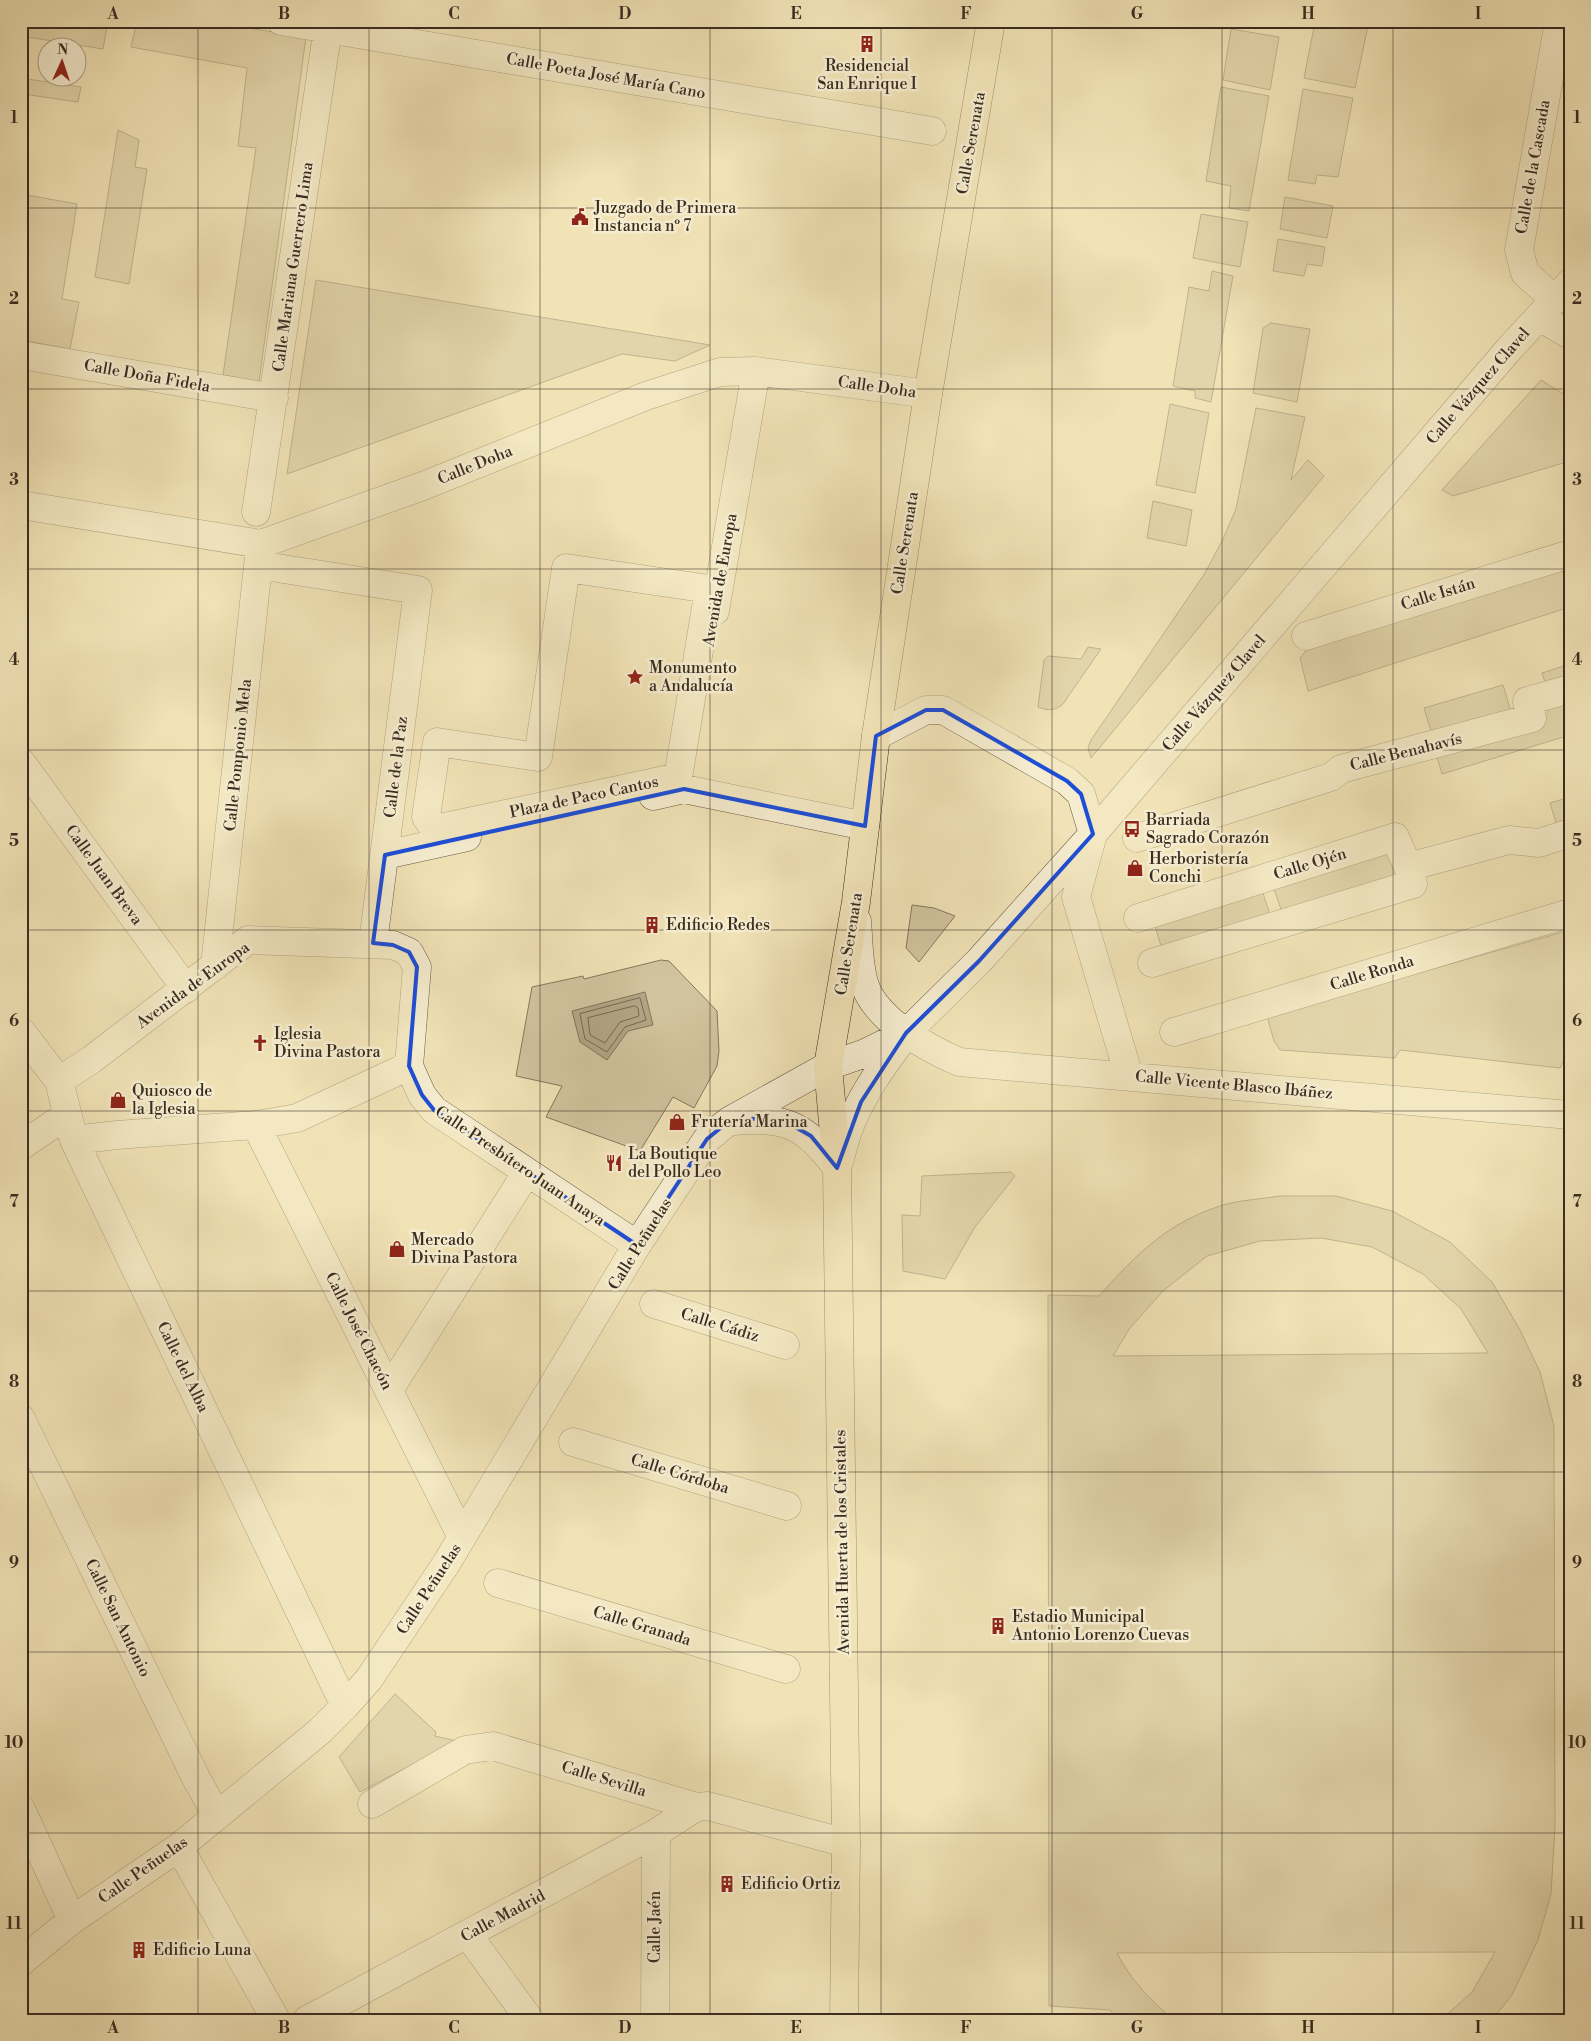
<svg xmlns="http://www.w3.org/2000/svg" width="1591" height="2041" font-family="'Libre Bodoni',serif">
  <style>
    .green { fill: #d2c49e; stroke: #867860; fill-rule: evenodd }
    .water { fill: #b2a584; stroke: #82755c }
    .lines { fill: none; stroke-linecap: round; stroke-linejoin: round }
    .shore { stroke: #766852; stroke-width: 1 }
    .minor-casing { stroke: #675a46; stroke-width: 29 }
    .major-casing { stroke: #392c21; stroke-width: 29 }
    .minor { stroke: #f6edd0; stroke-width: 28 }
    .major { stroke: #f1e3b7; stroke-width: 28 }
    .marked { fill: none; stroke: #1d4ed8; stroke-width: 4; stroke-linejoin: round }
    .grid { fill: none; stroke: #392c21; stroke-width: 1; stroke-opacity: 0.55 }
    .labels { text-anchor: middle; dominant-baseline: central; stroke-width: 5; stroke-linejoin: round; paint-order: stroke }
    .poi-label { font-size: 16px; fill: #392c21; stroke: #f6edd0; text-anchor: start }
    .street-label { font-size: 16px; fill: #392c21; stroke: #f6edd0 }
    .neatline { fill: none; stroke: #392c21; stroke-width: 2 }
    .grid-label { font-size: 16px; text-anchor: middle; font-weight: bold; fill: #392c21 }
  </style>
  <rect width="100%" height="100%" fill="#f1e3b7"/>
  <filter id="stains"><feTurbulence type="fractalNoise" baseFrequency=".004" numOctaves="4"/><feColorMatrix values="0 0 0 0 .2 0 0 0 0 .09 0 0 0 0 .02 0 0 0 .5 -.17"/></filter>
  <radialGradient id="worn" r=".72"><stop offset=".6" stop-color="#630" stop-opacity="0"/><stop offset="1" stop-color="#630" stop-opacity=".3"/></radialGradient>
  <path class="green" d="M21,21H108L103,49L21,36Z
    M137,21H202L306,37L259,382L223,375L256,148L238,146L247,68L131,47Z
    M1279,21H1369L1355,88L1304,78L1314,27Z
    M1231,29L1279,37L1270,90L1223,80Z
    M21,78L81,87L78,102L23,94L21,105Z
    M1221,87L1269,96L1249,211L1229,208L1231,186L1206,181Z
    M1303,89L1353,98L1338,177L1317,175L1315,184L1288,180Z
    M118,130L139,140L135,167L147,169L129,284L95,277Z
    M21,194L77,204L62,299L79,302L70,349L21,340Z
    M1285,197L1333,206L1327,238L1280,229Z
    M1201,214L1248,222L1240,267L1193,258Z
    M1278,239L1325,247L1322,266L1307,264L1304,276L1273,271Z
    M1212,271L1233,276L1211,402L1195,398V391L1173,386L1189,287L1209,291Z
    M316,280L710,345L675,361L622,354L287,474Z
    M1271,323L1310,329L1297,402L1253,393L1263,328Z
    M1541,380L1570,398V461L1453,496L1442,490Z
    M1170,404L1209,413L1195,493L1156,485Z
    M1256,408L1305,417L1291,480L1308,460L1324,476L1091,758L1088,747L1091,740L1205,573L1223,539L1236,509Z
    M1153,501L1192,510L1186,546L1147,538Z
    M1570,562V607L1308,691L1300,658L1317,637Z
    M1088,647L1101,649L1063,704C1055,711 1048,711 1038,707L1044,660L1048,656L1081,659Z
    M1570,664V684L1548,691L1542,673Z
    M1503,685L1512,715L1433,738L1424,708Z
    M1570,697V735L1442,774L1437,757L1537,708Z
    M1570,797V826L1558,829L1550,803Z
    M1387,847L1398,880L1283,915L1272,883Z
    M1261,887L1271,918L1163,952L1153,920Z
    M912,905L934,908L955,916L919,962L906,948Z
    M1570,930V1048L1560,1068L1400,1050L1395,1058L1280,1050L1274,1041L1267,1016Z
    M661,960L669,961L717,1011L719,1051L717,1066L694,1108L673,1097L640,1151L546,1117L562,1086L516,1076L532,987L583,976L584,979Z
    M1011,1172L1015,1176L975,1227L945,1279L903,1271L902,1215L920,1216L922,1176Z
    M1280,1196H1336L1392,1211L1450,1242L1492,1282L1520,1330L1540,1372L1554,1426L1555,1827L1551,1894L1538,1940L1512,1995L1492,2020H1441L1472,1992L1495,1952L1117,1953C1129,1978 1152,2002 1174,2020H1118L1110,2010L1049,2006L1048,1295L1099,1296C1137,1254 1166,1223 1223,1205C1241,1200 1261,1199 1280,1196ZM1321,1238L1372,1247L1423,1274L1461,1309L1488,1353L1113,1356L1130,1328L1163,1291L1207,1256L1260,1241Z
    M395,1694L436,1732L435,1736L457,1741L360,1792L339,1757Z"/>
  <path class="water" d="M645,992L653,1025L628,1031L607,1060L580,1042L572,1011Z"/>
  <g class="lines">
    <path class="shore" d="M640,998L646,1020L625,1027L607,1052L585,1039L580,1014Z
      M635,1006L638,1008L639,1016L620,1022L605,1043L590,1035L588,1018Z"/>
    <g class="minor-casing">
      <path id="minor" d="M281,21L932,131
        M1555,300L1525,273L1519,250L1559,21
        M1539,317L1570,335
        M21,355L274,398
        M21,505L261,544L423,486L646,396L720,372L756,371L928,394
        M256,512L329,21
        M258,565L418,590L373,943
        M566,568L709,589L679,772L674,778L440,828L431,824L426,817L437,742L538,757Z
        M715,611L756,371
        M1306,636L1570,554
        M876,736L926,710H943L1067,781L1081,794L1093,834L1076,897L1129,1076
        M21,762L186,989
        M653,796L684,789L865,826
        M1137,838L1331,777L1341,769L1532,718L1527,701L1570,689
        M385,855L467,837
        M1138,918L1395,837L1408,867
        M857,921C859,942 858,965 865,986C878,1021 927,1048 959,1062L1570,1115
        M1152,963L1413,884L1408,867L1509,840L1539,843L1570,833
        M215,966L260,547
        M21,1031L59,1081L74,1140L345,1706
        M1174,1032L1570,913
        M59,1081L91,1060L248,940L393,945L409,952L417,967L409,1066L422,1095L434,1110L637,1245
        M733,1121C785,1116 806,1125 837,1168
        M256,1125L462,1537
        M74,1140L117,1135L256,1125L297,1118L409,1066
        M21,1146L67,1115
        M837,1168C842,1153 845,1137 851,1123C864,1091 884,1064 904,1037
        M654,1304L785,1345
        M389,1390L527,1172
        M21,1419L196,1778L217,1816
        M573,1442L787,1506
        M498,1583L786,1669
        M372,1804L465,1750L493,1746L696,1807L708,1806L846,1843
        M21,1809L72,1920
        M179,1847L276,2020
        M468,1935L530,2020
        M21,1962L72,1920L179,1847L320,1731L345,1706L369,1679L446,1564L637,1245L707,1139L729,1121L828,1066L863,1054L906,1033L979,961L1093,834L1510,348L1570,283
        M307,2020L656,1833L696,1807
        M655,2020L656,1833"/>
    </g>
    <g class="major-casing">
      <path id="major" d="M844,2020L846,1843L837,1168L828,1066L856,902L876,736L928,394L991,21"/>
    </g>
    <use href="#minor" class="minor"/>
    <use href="#major" class="major"/>
  </g>
  <path d="M0 0H1591V2041H0ZM926,710H943L1067,781L1081,794L1093,834L979,961L906,1033L861,1102L837,1168L811,1136L790,1124L762,1118L729,1121L707,1139L637,1245L434,1110L422,1095L409,1066L417,967L409,952L393,945L373,943L385,855L684,789L865,826L876,736Z" fill="#f1e3b7" fill-opacity=".55" fill-rule="evenodd"/>
  <path class="marked" d="M926,710H943L1067,781L1081,794L1093,834L979,961L906,1033L861,1102L837,1168L811,1136L790,1124L762,1118L729,1121L707,1139L637,1245L434,1110L422,1095L409,1066L417,967L409,952L393,945L373,943L385,855L684,789L865,826L876,736Z"/>
  <path class="grid" d="M198,21V2020M369,21V2020M540,21V2020M710,21V2020M881,21V2020M1052,21V2020M1222,21V2020M1393,21V2020M21,208H1570M21,389H1570M21,569H1570M21,750H1570M21,930H1570M21,1111H1570M21,1291H1570M21,1472H1570M21,1652H1570M21,1833H1570"/>
  <defs>
    <g id="building-bare" transform="scale(1.35)"><path d="M-4-6H4V6H1V3H-1V6H-4ZM-2.5-4.3h1.7v1.8h-1.7ZM.8-4.3h1.7v1.8H.8ZM-2.5-1h1.7V.8h-1.7ZM.8-1h1.7V.8H.8Z" fill="#8f2418" stroke="#f6edd0" stroke-width="2.5" paint-order="stroke"/></g>
    <g id="civic-bare" transform="scale(1.35)"><path d="M-.6-6.5H3V-4.5H.6V-3L4-1V1h2V6H-6V1h2V-1L-.6-3ZM-1.2 2.5V6h2.4V2.5Z" fill="#8f2418" stroke="#f6edd0" stroke-width="2.5" paint-order="stroke"/></g>
    <g id="sight-bare" transform="scale(1.35)"><path d="M0-6L1.8-2.2L6-1.7L2.9 1.2L3.7 5.4L0 3.3L-3.7 5.4L-2.9 1.2L-6-1.7L-1.8-2.2Z" fill="#8f2418" stroke="#f6edd0" stroke-width="2.5" paint-order="stroke"/></g>
    <g id="bus-bare" transform="scale(1.35)"><path d="M-5-6H5V4H4V6H2V4H-2V6H-4V4H-5ZM-3.5-4V0h7V-4ZM-3.5 1.2v1.5H-2V1.2ZM2 1.2v1.5H3.5V1.2Z" fill="#8f2418" stroke="#f6edd0" stroke-width="2.5" paint-order="stroke"/></g>
    <g id="shop-bare" transform="scale(1.35)"><path d="M-5-2.5h2.3a2.7 3.5 0 0 1 5.4 0H5L5.5 6h-11ZM-1.5-2.5h3a1.5 2.3 0 0 0-3 0Z" fill="#8f2418" stroke="#f6edd0" stroke-width="2.5" paint-order="stroke"/></g>
    <g id="church-bare" transform="scale(1.35)"><path d="M-1.2-6h2.4v3.5h3.3v2.4h-3.3V6h-2.4V-.1h-3.3v-2.4h3.3Z" fill="#8f2418" stroke="#f6edd0" stroke-width="2.5" paint-order="stroke"/></g>
    <g id="restaurant-bare" transform="scale(1.35)"><path d="M-5-6h1v4h1v-4h1v4h1v-4h1v5L-1.5 .5V6h-2V.5L-5-1ZM5-6V6H3V1.5H1.5Q1.5-4 5-6Z" fill="#8f2418" stroke="#f6edd0" stroke-width="2.5" paint-order="stroke"/></g>
  </defs>
  <g fill-rule="evenodd">
    <use href="#building-bare" x="867" y="44"/>
    <use href="#civic-bare" x="580" y="217"/>
    <use href="#sight-bare" x="635" y="677"/>
    <use href="#bus-bare" x="1132" y="829"/>
    <use href="#shop-bare" x="1135" y="868"/>
    <use href="#building-bare" x="652" y="925"/>
    <use href="#church-bare" x="260" y="1043"/>
    <use href="#shop-bare" x="118" y="1100"/>
    <use href="#shop-bare" x="677" y="1122"/>
    <use href="#restaurant-bare" x="614" y="1163"/>
    <use href="#shop-bare" x="397" y="1249"/>
    <use href="#building-bare" x="998" y="1626"/>
    <use href="#building-bare" x="727" y="1884"/>
    <use href="#building-bare" x="139" y="1950"/>
  </g>
  <g class="labels">
    <g class="poi-label">
      <text x="867" y="66" text-anchor="middle">Residencial<tspan x="867" dy="18">San Enrique I</tspan></text>
      <text x="594" y="208">Juzgado de Primera<tspan x="594" dy="18">Instancia nº 7</tspan></text>
      <text x="649" y="668">Monumento<tspan x="649" dy="18">a Andalucía</tspan></text>
      <text x="1146" y="820">Barriada<tspan x="1146" dy="18">Sagrado Corazón</tspan></text>
      <text x="1149" y="859">Herboristería<tspan x="1149" dy="18">Conchi</tspan></text>
      <text x="666" y="925">Edificio Redes</text>
      <text x="274" y="1034">Iglesia<tspan x="274" dy="18">Divina Pastora</tspan></text>
      <text x="132" y="1091">Quiosco de<tspan x="132" dy="18">la Iglesia</tspan></text>
      <text x="691" y="1122">Frutería Marina</text>
      <text x="628" y="1154">La Boutique<tspan x="628" dy="18">del Pollo Leo</tspan></text>
      <text x="411" y="1240">Mercado<tspan x="411" dy="18">Divina Pastora</tspan></text>
      <text x="1012" y="1617">Estadio Municipal<tspan x="1012" dy="18">Antonio Lorenzo Cuevas</tspan></text>
      <text x="741" y="1884">Edificio Ortiz</text>
      <text x="153" y="1950">Edificio Luna</text>
    </g>
    <g class="street-label">
      <text transform="translate(606 76) rotate(10)">Calle Poeta José María Cano</text>
      <text transform="translate(971 143) rotate(-80)">Calle Serenata</text>
      <text transform="translate(1533 167) rotate(-80)">Calle de la Cascada</text>
      <text transform="translate(293 267) rotate(-82)">Calle Mariana Guerrero Lima</text>
      <text transform="translate(147 376) rotate(10)">Calle Doña Fidela</text>
      <text transform="translate(1478 386) rotate(-49)">Calle Vázquez Clavel</text>
      <text transform="translate(877 387) rotate(8)">Calle Doha</text>
      <text transform="translate(475 465) rotate(-22)">Calle Doha</text>
      <text transform="translate(905 543) rotate(-81)">Calle Serenata</text>
      <text transform="translate(720 580) rotate(-80)">Avenida de Europa</text>
      <text transform="translate(1438 594) rotate(-17)">Calle Istán</text>
      <text transform="translate(1214 693) rotate(-49)">Calle Vázquez Clavel</text>
      <text transform="translate(1406 752) rotate(-14)">Calle Benahavís</text>
      <text transform="translate(238 755) rotate(-84)">Calle Pomponio Mela</text>
      <text transform="translate(396 767) rotate(-83)">Calle de la Paz</text>
      <text transform="translate(584 797) rotate(-12)">Plaza de Paco Cantos</text>
      <text transform="translate(1310 864) rotate(-17)">Calle Ojén</text>
      <text transform="translate(104 875) rotate(54)">Calle Juan Breva</text>
      <text transform="translate(849 944) rotate(-81)">Calle Serenata</text>
      <text transform="translate(1372 973) rotate(-17)">Calle Ronda</text>
      <text transform="translate(193 985) rotate(-36)">Avenida de Europa</text>
      <text transform="translate(1234 1085) rotate(5)">Calle Vicente Blasco Ibáñez</text>
      <text transform="translate(520 1166) rotate(34)">Calle Presbítero Juan Anaya</text>
      <text transform="translate(640 1244) rotate(-58)">Calle Peñuelas</text>
      <text transform="translate(720 1325) rotate(17)">Calle Cádiz</text>
      <text transform="translate(359 1331) rotate(63)">Calle José Chacón</text>
      <text transform="translate(183 1367) rotate(64)">Calle del Alba</text>
      <text transform="translate(680 1474) rotate(17)">Calle Córdoba</text>
      <text transform="translate(842 1542) rotate(-91)">Avenida Huerta de los Cristales</text>
      <text transform="translate(429 1589) rotate(-57)">Calle Peñuelas</text>
      <text transform="translate(118 1618) rotate(64)">Calle San Antonio</text>
      <text transform="translate(642 1626) rotate(17)">Calle Granada</text>
      <text transform="translate(604 1779) rotate(17)">Calle Sevilla</text>
      <text transform="translate(143 1870) rotate(-35)">Calle Peñuelas</text>
      <text transform="translate(503 1916) rotate(-28)">Calle Madrid</text>
      <text transform="translate(655 1927) rotate(-90)">Calle Jaén</text>
    </g>
  </g>
  <rect width="1591" height="2041" fill="none" stroke="#f1e3b7" stroke-width="55"/>
  <g transform="translate(62 62) rotate(3)"><circle r="24" fill="#f6edd0" stroke="#aaa08a"/>
  <path d="M0-4L9 19L0 12L-9 19Z" fill="#8f2418"/>
  <text y="-8" font-size="14" font-weight="bold" text-anchor="middle" fill="#392c21">N</text>
  </g>
  <rect x="28" y="28" width="1536" height="1986" class="neatline"/>
  <g class="grid-label">
    <text x="113" y="19">A</text>
    <text x="284" y="19">B</text>
    <text x="454" y="19">C</text>
    <text x="625" y="19">D</text>
    <text x="796" y="19">E</text>
    <text x="966" y="19">F</text>
    <text x="1137" y="19">G</text>
    <text x="1308" y="19">H</text>
    <text x="1478" y="19">I</text>
    <text x="14" y="123">1</text>
    <text x="1577" y="123">1</text>
    <text x="14" y="304">2</text>
    <text x="1577" y="304">2</text>
    <text x="14" y="485">3</text>
    <text x="1577" y="485">3</text>
    <text x="14" y="665">4</text>
    <text x="1577" y="665">4</text>
    <text x="14" y="846">5</text>
    <text x="1577" y="846">5</text>
    <text x="14" y="1026">6</text>
    <text x="1577" y="1026">6</text>
    <text x="14" y="1207">7</text>
    <text x="1577" y="1207">7</text>
    <text x="14" y="1387">8</text>
    <text x="1577" y="1387">8</text>
    <text x="14" y="1568">9</text>
    <text x="1577" y="1568">9</text>
    <text x="14" y="1748">10</text>
    <text x="1577" y="1748">10</text>
    <text x="14" y="1929">11</text>
    <text x="1577" y="1929">11</text>
    <text x="113" y="2033">A</text>
    <text x="284" y="2033">B</text>
    <text x="454" y="2033">C</text>
    <text x="625" y="2033">D</text>
    <text x="796" y="2033">E</text>
    <text x="966" y="2033">F</text>
    <text x="1137" y="2033">G</text>
    <text x="1308" y="2033">H</text>
    <text x="1478" y="2033">I</text>
  </g>
  <rect width="100%" height="100%" filter="url(#stains)"/>
  <rect width="100%" height="100%" fill="url(#worn)"/>
</svg>
